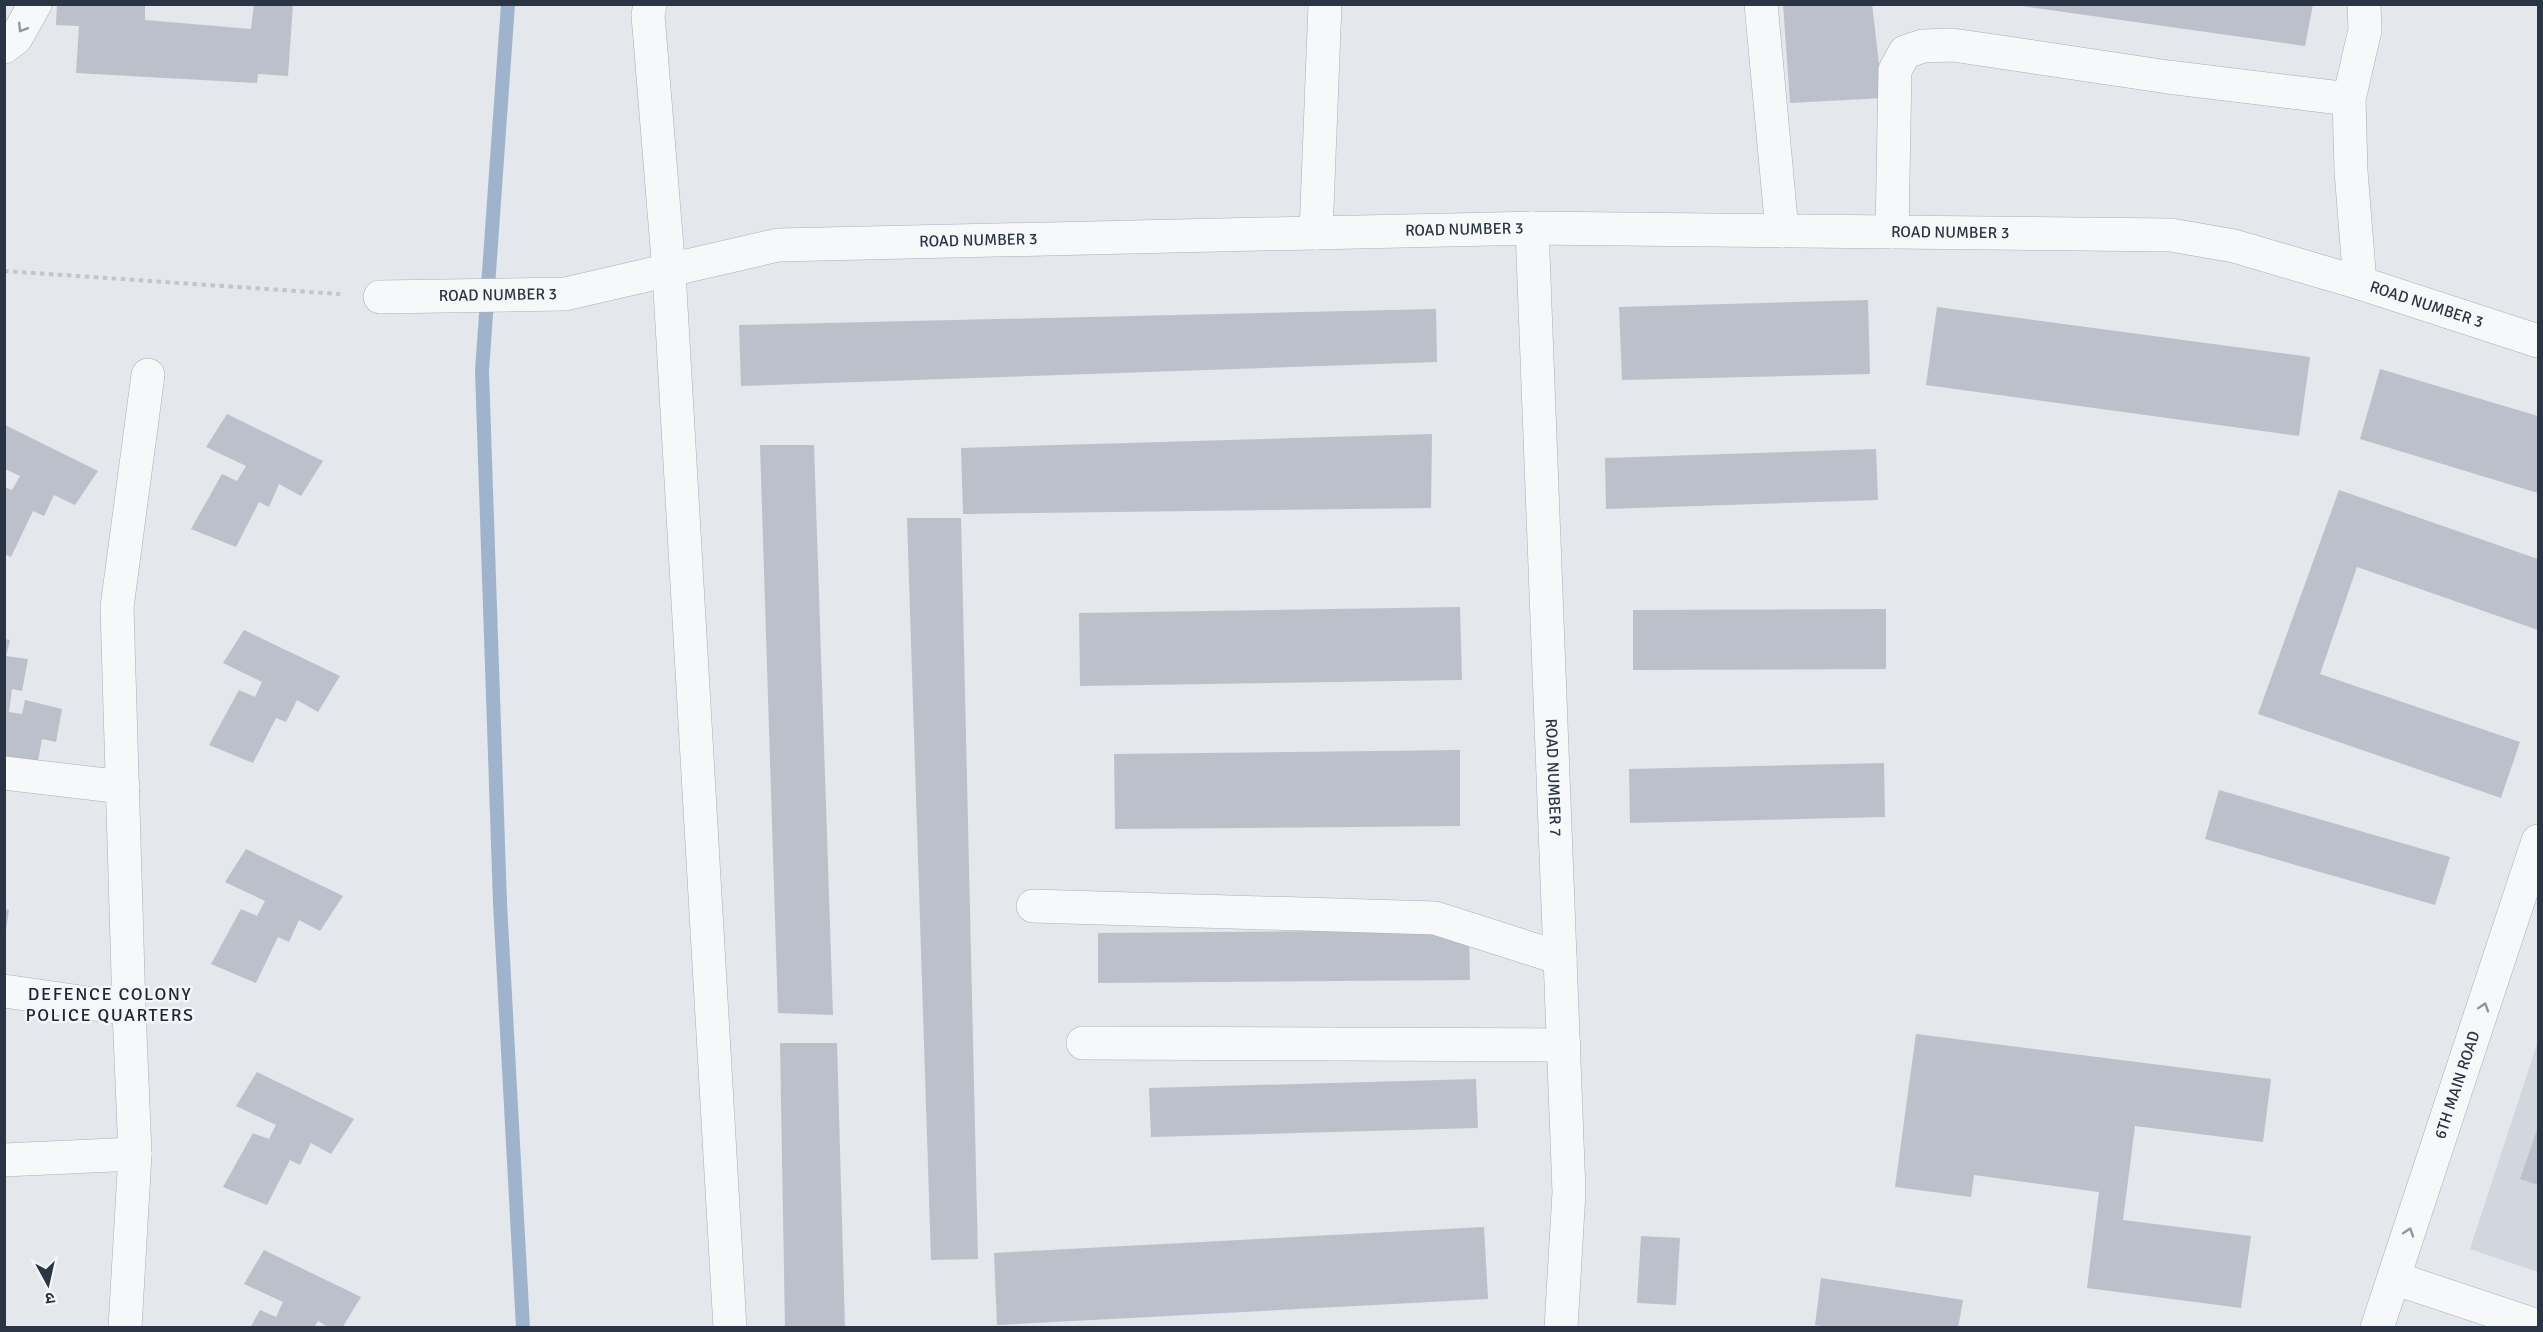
<svg xmlns="http://www.w3.org/2000/svg" width="2543" height="1332" font-family="Signika,'Noto Sans Devanagari',sans-serif">
  <style>
    .built { fill: #d2d6de }
    .lines { fill: none; stroke-linecap: round; stroke-linejoin: round }
    .stream { stroke: #9fb4cc; stroke-width: 14 }
    .building { fill: #bbc0ca }
    .minor-casing { stroke: #a9aeb7; stroke-width: 34 }
    .path { stroke: #c2c5cb; stroke-width: 4; stroke-dasharray: 4.5 4.5; stroke-linecap: butt }
    .minor { stroke: #f7f8fa; stroke-width: 33 }
    .oneway { stroke: #9196a0 }
    .labels { text-anchor: middle; dominant-baseline: central; stroke-width: 5; stroke-linejoin: round; paint-order: stroke }
    .street-label { font-size: 16px; fill: #2b3445; stroke: #f4f6f9 }
    .neighbourhood-label { font-size: 18px; letter-spacing: 1.5px; fill: #1d2536; stroke: #f4f6f9 }
  </style>
  <rect width="100%" height="100%" fill="#e4e7ec"/>
  <path class="built" d="M2538,1041V1272L2470,1249Z"/>
  <g class="lines">
    <path class="stream" d="M508,4L482,371L500,903L523,1328"/>
  </g>
  <path class="building" d="M57,4H145V20L251,29L254,4H293L288,76L258,74L257,83L76,73L79,26L56,25Z
    M1783,4H1872L1883,98L1790,103Z
    M2008,4H2313L2305,46Z
    M1868,300L1870,374L1622,380L1619,307Z
    M1937,307L2310,357L2299,436L1926,385Z
    M1436,309L1437,362L741,386L739,325Z
    M2380,369L2538,416V493L2360,439Z
    M227,414L323,461L301,496L279,484L269,507L259,502L236,547L191,529L222,474L237,481L246,466L206,447Z
    M5,425L98,471L75,505L54,495L44,516L33,511L11,557L4,554V487L12,490L20,476L5,469Z
    M1432,434L1431,508L963,514L961,448Z
    M760,445H814L833,1015L778,1013Z
    M1876,449L1878,500L1606,509L1605,458Z
    M2339,490L2538,559V630L2357,567L2320,674L2520,742L2501,798L2258,714Z
    M907,518H961L978,1259L931,1260Z
    M1460,607L1462,680L1080,686L1079,613Z
    M1886,609V669L1633,670V610Z
    M244,630L340,676L318,712L297,700L286,722L276,718L253,763L209,745L239,690L255,697L262,682L223,663Z
    M4,639L10,640L6,656L28,659L22,691L12,689L9,712L22,714L25,700L62,709L56,742L42,739L37,766L4,761Z
    M1460,750V826L1115,829L1114,754Z
    M1884,763L1885,817L1630,823L1629,769Z
    M2219,790L2450,857L2435,905L2205,839Z
    M246,849L343,896L320,931L299,920L289,942L278,937L256,983L211,964L241,909L257,916L265,901L225,882Z
    M4,909L9,910L6,930L4,929Z
    M1469,930L1470,980L1098,983V933Z
    M1916,1034L2271,1079L2263,1142L2135,1126L2123,1220L2251,1236L2241,1308L2087,1288L2099,1192L1974,1175L1971,1197L1895,1187Z
    M780,1043H837L845,1328H785Z
    M257,1072L354,1119L331,1154L311,1143L300,1165L290,1160L267,1205L223,1187L253,1133L269,1139L276,1125L236,1106Z
    M1476,1079L1478,1128L1151,1137L1149,1088Z
    M2538,1127V1185L2520,1179Z
    M1484,1227L1488,1299L997,1325L994,1253Z
    M1641,1236L1680,1238L1676,1305L1637,1303Z
    M264,1250L361,1297L342,1328H330L318,1321L314,1328H250L260,1310L276,1317L283,1302L244,1284Z
    M1821,1278L1963,1300L1958,1328H1831L1815,1325Z"/>
  <g class="lines">
    <g class="minor-casing">
      <g id="minor">
        <path d="M650,4L648,15L669,272L730,1328"/>
        <path d="M1761,4L1782,231"/>
        <path d="M4,47L16,38L35,4"/>
        <path id="s1" d="M1532,228L1569,1192L1561,1328"/>
        <path d="M1892,232L1895,70L1905,52L1923,46L1953,45L2168,77L2349,99"/>
        <path d="M1316,233L1325,4"/>
        <path d="M2360,283L2351,171L2349,99L2365,30L2364,4"/>
        <path id="s2" d="M380,297L565,294L778,245L1532,228L2171,235L2234,246L2360,283L2538,341"/>
        <path d="M4,773L123,787"/>
        <path d="M1033,906L1435,918L1560,958"/>
        <path d="M4,991L129,1009L135,1154L125,1328"/>
        <path d="M129,1009L117,607L148,375"/>
        <path d="M1083,1043L1564,1045"/>
        <path d="M4,1160L135,1154"/>
        <path d="M2394,1278L2538,1326"/>
        <path id="s3" d="M2377,1328L2538,841"/>
      </g>
    </g>
    <path class="path" d="M4,271L340,294"/>
    <use href="#minor" class="minor"/>
  </g>
  <defs><path id="oneway-chevron" d="M-2-3.5L2.5 0L-2 3.5" fill="none" stroke-width="1.6" stroke-linecap="round" stroke-linejoin="round" transform="scale(1.5)"/></defs>
  <g class="oneway">
    <use href="#oneway-chevron" transform="translate(22 28) rotate(122)"/>
    <use href="#oneway-chevron" transform="translate(2484 1007) rotate(-72)"/>
    <use href="#oneway-chevron" transform="translate(2409 1232) rotate(-72)"/>
  </g>
  <g class="labels">
    <g class="street-label">
      <text stroke="none"><textPath href="#s2" startOffset="1090">ROAD NUMBER 3</textPath></text>
      <text stroke="none"><textPath href="#s2" startOffset="1576">ROAD NUMBER 3</textPath></text>
      <text stroke="none"><textPath href="#s2" startOffset="604">ROAD NUMBER 3</textPath></text>
      <text stroke="none"><textPath href="#s2" startOffset="118">ROAD NUMBER 3</textPath></text>
      <text stroke="none"><textPath href="#s2" startOffset="2062">ROAD NUMBER 3</textPath></text>
      <text stroke="none"><textPath href="#s1" startOffset="550">ROAD NUMBER 7</textPath></text>
      <text stroke="none"><textPath href="#s3" startOffset="256">6TH MAIN ROAD</textPath></text>
    </g>
    <g class="neighbourhood-label">
      <text x="110" y="994">DEFENCE COLONY<tspan x="110" dy="21">POLICE QUARTERS</tspan></text>
    </g>
  </g>
  <rect width="2543" height="1332" fill="none" stroke="#2b3445" stroke-width="12"/>
  <g transform="translate(48 1284) rotate(172)" stroke="#f4f6f9" stroke-width="4.5" paint-order="stroke">
  <path d="M0-4.5L10 22L0 15L-10 22Z" fill="#2b3445"/>
  <text y="-9" font-size="16" font-weight="bold" text-anchor="middle" fill="#2b3445">उ</text>
  </g>
</svg>
